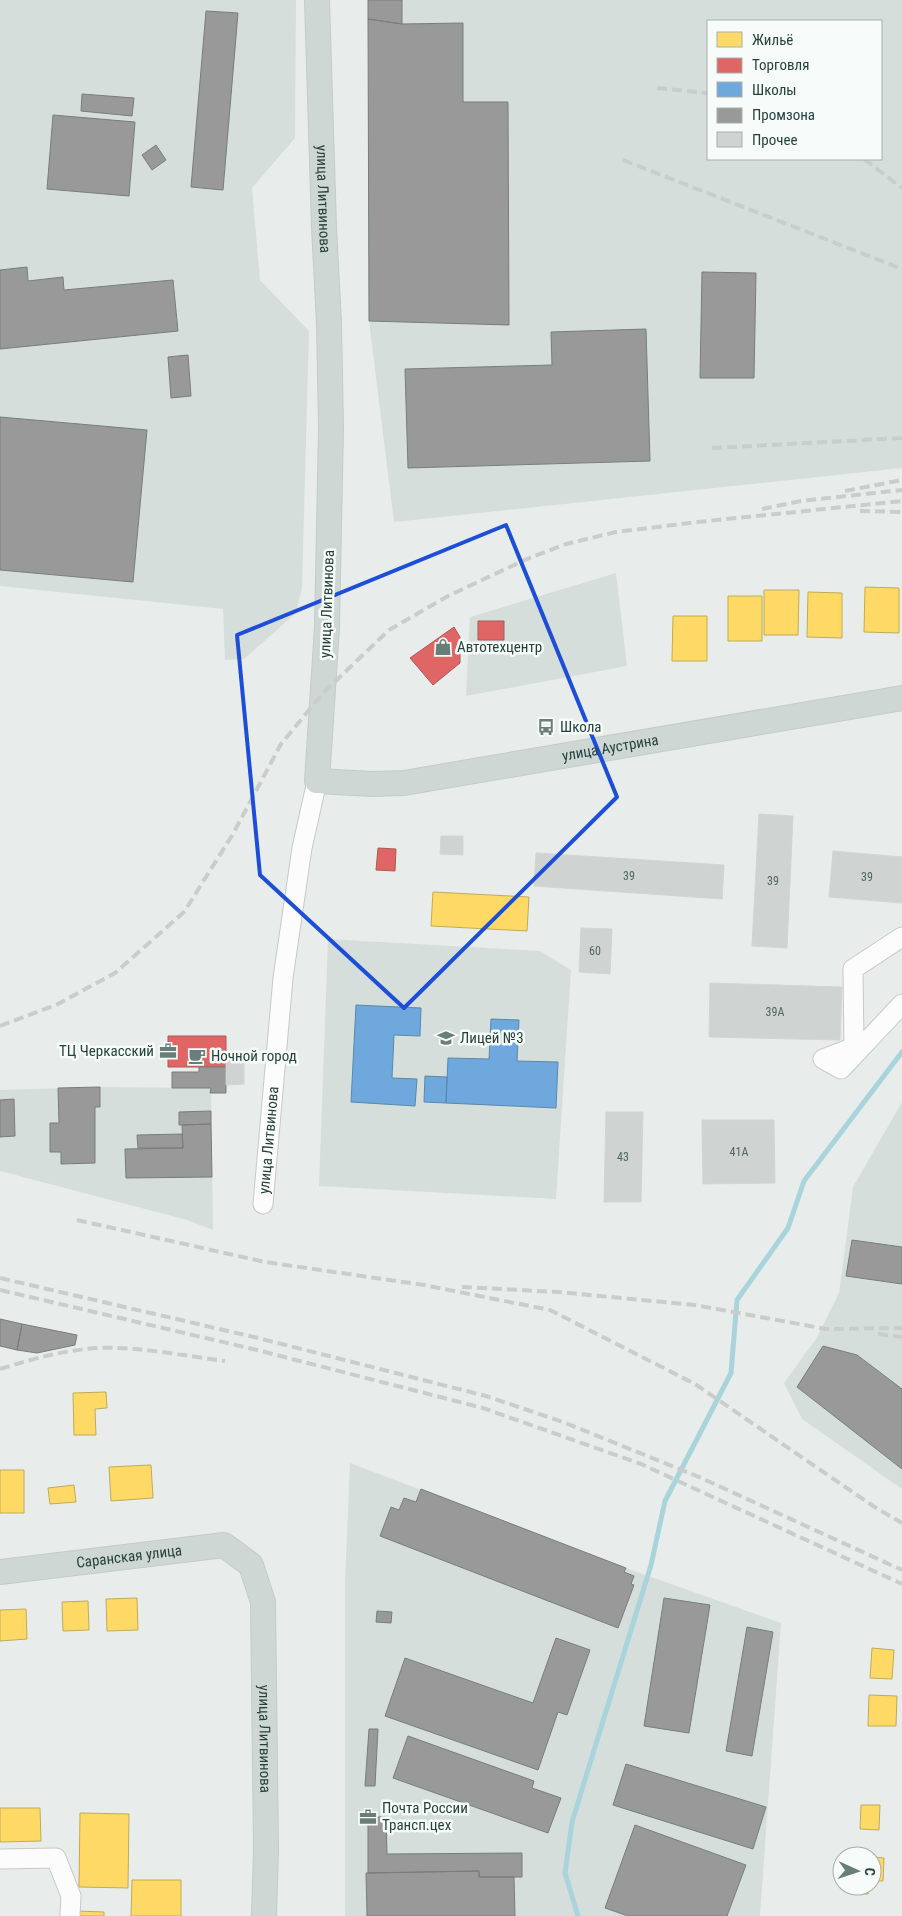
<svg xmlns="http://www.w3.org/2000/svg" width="902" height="1916" font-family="'Roboto Condensed',sans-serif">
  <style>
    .built { fill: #d6dedb; fill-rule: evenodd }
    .homes { fill: #ffd966; stroke: #bdac59 }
    .shops { fill: #e06666; stroke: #a85b59 }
    .schools { fill: #6fa8dc; stroke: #5889ab }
    .industry { fill: #999; stroke: #767f7c }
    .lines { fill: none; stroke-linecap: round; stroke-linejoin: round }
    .stream { stroke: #a9d4db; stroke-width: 5 }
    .building { fill: #cfd4d2; stroke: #d1d6d4 }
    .minor-casing { stroke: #c5cac8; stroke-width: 21 }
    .major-casing { stroke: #c3ccc9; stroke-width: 26 }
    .minor { stroke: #fcfcfc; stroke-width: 19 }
    .major { stroke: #cfd7d5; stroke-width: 24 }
    .rail { stroke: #c9cdcc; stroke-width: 4; stroke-dasharray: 10 5; stroke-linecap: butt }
    .marked { fill: none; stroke: #1d4ed8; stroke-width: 4; stroke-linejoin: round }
    .labels { text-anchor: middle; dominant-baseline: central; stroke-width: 5; stroke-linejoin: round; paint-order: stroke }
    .number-label { font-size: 12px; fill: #506761 }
    .street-label { font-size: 15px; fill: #24423a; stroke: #f7fbf9 }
    .poi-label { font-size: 15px; fill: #24423a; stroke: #f7fbf9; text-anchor: start }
  </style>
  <rect width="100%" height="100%" fill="#e8edeb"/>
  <path class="built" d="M0,0H296L295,138L252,188L260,280L309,331L302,588L296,613L244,659L225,660L223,609L0,586Z
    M368,0H902V468L394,522L369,321ZM708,21H881V159H708Z
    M616,573L627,666L466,696L470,617Z
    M328,939L540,951L571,970L556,1199L319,1186Z
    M100,1087L211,1088L213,1230L187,1220L0,1171V1090Z
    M902,1102V1489L802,1419L784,1383L816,1339L839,1293L853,1187Z
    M350,1463L626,1568L781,1623L760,1916H345V1581Z"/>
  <path class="homes" d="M865,587L899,588V633L864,632Z
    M764,590H799L798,635H764Z
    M808,592L842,593V638L807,637Z
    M728,596H762V641H728Z
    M673,616H707V661H672Z
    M433,892L529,897L527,931L431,926Z
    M106,1392L107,1408L95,1409L96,1435H74L73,1393Z
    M151,1465L153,1498L111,1501L109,1467Z
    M0,1470H24V1513H0Z
    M74,1485L76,1502L50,1504L48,1488Z
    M137,1598L138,1630L107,1631L106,1599Z
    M88,1601L89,1630L63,1631L62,1602Z
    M26,1609L27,1639L0,1641V1610Z
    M872,1648L894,1650L892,1679L870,1678Z
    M869,1695L897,1696L896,1726H868Z
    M861,1805H880L879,1830L860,1829Z
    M0,1808H40L41,1841L0,1842Z
    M80,1813L129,1814L128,1888L79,1887Z
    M872,1857L884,1858L883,1881H872Z
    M132,1880H181V1916H131Z
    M850,1886H869L868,1894L849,1893Z
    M77,1911L104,1912V1916H77Z"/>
  <path class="shops" d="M478,621H504V640H478Z
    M454,627L460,637V663L433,685L410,658Z
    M378,848L396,849L395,871L376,870Z
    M168,1036H226V1067H168Z"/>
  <path class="schools" d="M356,1005L421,1008L420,1036L394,1035L392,1078L417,1079L415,1106L351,1102Z
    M491,1019L519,1020L517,1061L558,1062L556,1108L446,1103L448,1058L489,1059Z
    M425,1076L447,1077L446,1103L424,1102Z"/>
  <path class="industry" d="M368,0H402V24L368,19Z
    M206,11L238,13L223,190L191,187Z
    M368,19L402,24L463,23V102H508L509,325L369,321Z
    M82,94L134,98L132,116L81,111Z
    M53,115L135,122L129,196L47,189Z
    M156,145L166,160L152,170L142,155Z
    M27,267L28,281L63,277L64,290L173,280L178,331L0,349V270Z
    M702,272L756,273L754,378H700Z
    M646,329L650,461L408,468L405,369L552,365L551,332Z
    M188,355L191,396L171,398L168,357Z
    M0,417L147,430L133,582L0,570Z
    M199,1067H226V1093H210L211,1088H172V1072H199Z
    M100,1087V1107H95V1163L61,1164V1152H50V1123H59L58,1088Z
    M14,1099L15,1136L0,1137V1100Z
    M211,1111V1124L179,1125V1112Z
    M211,1124L212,1177L126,1178L125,1149L183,1148L182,1125Z
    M182,1134L183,1148H138L137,1135Z
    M852,1240L902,1247V1284L846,1276Z
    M0,1319L22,1324L17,1350L0,1346Z
    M22,1324L77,1335L75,1345L37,1353L17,1350Z
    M823,1346L857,1355L902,1389V1469L797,1387Z
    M421,1489L626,1568L624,1572L634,1576L631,1584L634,1585L618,1628L380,1536L391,1507L399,1510L404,1498L416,1502Z
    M664,1598L710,1605L689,1733L644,1726Z
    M377,1611L392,1612L391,1623L376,1622Z
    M747,1627L773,1632L752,1756L726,1751Z
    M556,1638L590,1650L567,1715L558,1712L538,1770L385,1716L405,1658L533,1703Z
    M369,1729H378L375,1786H365Z
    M408,1736L534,1781L532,1788L561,1798L548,1833L393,1778Z
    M626,1764L766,1807L753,1849L613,1805Z
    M368,1817H386L387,1854L522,1853V1877H479V1871L368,1873Z
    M635,1825L746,1865L727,1916H628L605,1908Z
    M479,1871V1877H514L515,1916H367L366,1873Z"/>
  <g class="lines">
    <path class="stream" d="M578,1916L565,1873L572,1822L651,1565L665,1501L731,1373L737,1300L788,1228L804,1181L902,1052"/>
  </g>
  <path class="building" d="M759,814L793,816L787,948L752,946Z
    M441,836H463V855L440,854Z
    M833,851L902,857V903L829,897Z
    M536,853L724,865L722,899L534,886Z
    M581,928L612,929L610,974L579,972Z
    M710,983L842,987L840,1040L709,1037Z
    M226,1060L244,1061V1084L226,1085Z
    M606,1112H643L641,1202H604Z
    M702,1120H774L775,1183L703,1184Z"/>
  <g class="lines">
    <g class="minor-casing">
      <g id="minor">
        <path d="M902,937L853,969L854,1047L823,1059L841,1069L902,1004"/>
        <path id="s1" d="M263,1204L283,978L302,848L317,781"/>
        <path d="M0,1859L56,1858L71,1896L70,1916"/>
      </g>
    </g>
    <g class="major-casing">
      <g id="major">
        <path id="s2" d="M317,0L324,227L329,323L331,428L327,627L317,781L373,784L404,783L902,698"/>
        <path id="s3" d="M0,1572L224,1545L251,1565L263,1602L266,1850L264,1916"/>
      </g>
    </g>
    <use href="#minor" class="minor"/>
    <use href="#major" class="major"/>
    <path class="rail" d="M657,88L708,93
      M864,159L902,188
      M623,160L902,269
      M712,448L902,438
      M845,491L902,480
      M762,509L801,501L902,490
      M860,511L902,512
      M0,1026L56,1005L115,973L184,912L233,834L281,744L323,693L389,630L448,596L527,559L566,544L616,532L698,522L902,501
      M77,1220L265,1262L424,1285L550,1310L695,1384L873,1506L902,1523
      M0,1278L258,1338L486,1396L563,1422L699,1477L902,1570
      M462,1287L558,1292L695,1305L826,1329L902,1328
      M0,1290L257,1350L483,1408L641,1464L902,1584
      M878,1334L902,1337
      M0,1369C32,1359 64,1350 98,1348C137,1346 185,1356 225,1361"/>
  </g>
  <path class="marked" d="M506,525L617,797L404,1008L260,875L237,635Z"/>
  <defs>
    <g id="shop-bare" transform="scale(1.35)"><path d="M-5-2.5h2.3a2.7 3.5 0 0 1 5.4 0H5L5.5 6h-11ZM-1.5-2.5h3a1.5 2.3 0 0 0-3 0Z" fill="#697e78" stroke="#f7fbf9" stroke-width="2.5" paint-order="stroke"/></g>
    <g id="bus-bare" transform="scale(1.35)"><path d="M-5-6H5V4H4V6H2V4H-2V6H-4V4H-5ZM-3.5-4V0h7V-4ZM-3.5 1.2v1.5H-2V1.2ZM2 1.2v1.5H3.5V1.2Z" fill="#697e78" stroke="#f7fbf9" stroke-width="2.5" paint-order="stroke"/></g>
    <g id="school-bare" transform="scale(1.35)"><path d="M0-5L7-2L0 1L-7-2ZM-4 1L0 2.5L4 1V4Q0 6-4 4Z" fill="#697e78" stroke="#f7fbf9" stroke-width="2.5" paint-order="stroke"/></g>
    <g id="office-bare" transform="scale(1.35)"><path d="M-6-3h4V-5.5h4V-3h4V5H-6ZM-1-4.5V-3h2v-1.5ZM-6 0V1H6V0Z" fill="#697e78" stroke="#f7fbf9" stroke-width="2.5" paint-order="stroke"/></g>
    <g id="cafe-bare" transform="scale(1.35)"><path d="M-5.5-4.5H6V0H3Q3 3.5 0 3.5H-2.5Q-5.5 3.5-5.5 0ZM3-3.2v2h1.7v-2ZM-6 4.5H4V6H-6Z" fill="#697e78" stroke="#f7fbf9" stroke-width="2.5" paint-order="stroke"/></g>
  </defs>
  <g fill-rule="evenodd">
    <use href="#shop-bare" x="443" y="647"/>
    <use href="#bus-bare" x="546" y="727"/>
    <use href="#school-bare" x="446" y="1038"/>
    <use href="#office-bare" x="168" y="1051"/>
    <use href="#cafe-bare" x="197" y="1056"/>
    <use href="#office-bare" x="368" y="1817"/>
  </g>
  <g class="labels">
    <g class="number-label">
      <text x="629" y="876">39</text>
      <text x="867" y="877">39</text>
      <text x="773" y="881">39</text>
      <text x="595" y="951">60</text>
      <text x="775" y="1012">39А</text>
      <text x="739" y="1152">41А</text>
      <text x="623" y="1157">43</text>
    </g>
    <g class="street-label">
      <text stroke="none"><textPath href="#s2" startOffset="199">улица Литвинова</textPath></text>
      <text transform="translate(327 604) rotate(-88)">улица Литвинова</text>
      <text stroke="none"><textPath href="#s2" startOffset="1078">улица Аустрина</textPath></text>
      <text stroke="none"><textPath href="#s1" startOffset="64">улица Литвинова</textPath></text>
      <text stroke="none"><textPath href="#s3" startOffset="130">Саранская улица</textPath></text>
      <text stroke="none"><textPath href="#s3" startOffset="435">улица Литвинова</textPath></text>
    </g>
    <g class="poi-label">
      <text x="457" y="647">Автотехцентр</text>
      <text x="560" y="727">Школа</text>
      <text x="460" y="1038">Лицей №3</text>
      <text x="154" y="1051" text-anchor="end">ТЦ Черкасский</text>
      <text x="211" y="1056">Ночной город</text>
      <text x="382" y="1808">Почта России<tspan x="382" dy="17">Трансп.цех</tspan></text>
    </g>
  </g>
  <rect x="707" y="20" width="175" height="140" fill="#f7fbf9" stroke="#a3b1ad"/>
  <rect x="717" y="32" width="25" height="15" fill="#ffd966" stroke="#a3b1ad"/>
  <text x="752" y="45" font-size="15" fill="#24423a">Жильё</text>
  <rect x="717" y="58" width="25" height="15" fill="#e06666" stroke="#a3b1ad"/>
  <text x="752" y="70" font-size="15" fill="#24423a">Торговля</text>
  <rect x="717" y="82" width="25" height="15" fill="#6fa8dc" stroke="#a3b1ad"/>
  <text x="752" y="95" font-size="15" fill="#24423a">Школы</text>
  <rect x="717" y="108" width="25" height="15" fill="#999999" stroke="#a3b1ad"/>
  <text x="752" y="120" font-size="15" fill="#24423a">Промзона</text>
  <rect x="717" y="132" width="25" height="15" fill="#cfd4d2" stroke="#a3b1ad"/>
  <text x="752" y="145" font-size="15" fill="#24423a">Прочее</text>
  <g transform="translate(857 1871) rotate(93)"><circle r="24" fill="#f7fbf9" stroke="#a3b1ad"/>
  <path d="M0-4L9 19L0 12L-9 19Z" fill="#697e78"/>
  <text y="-8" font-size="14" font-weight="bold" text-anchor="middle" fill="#24423a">С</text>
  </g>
</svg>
